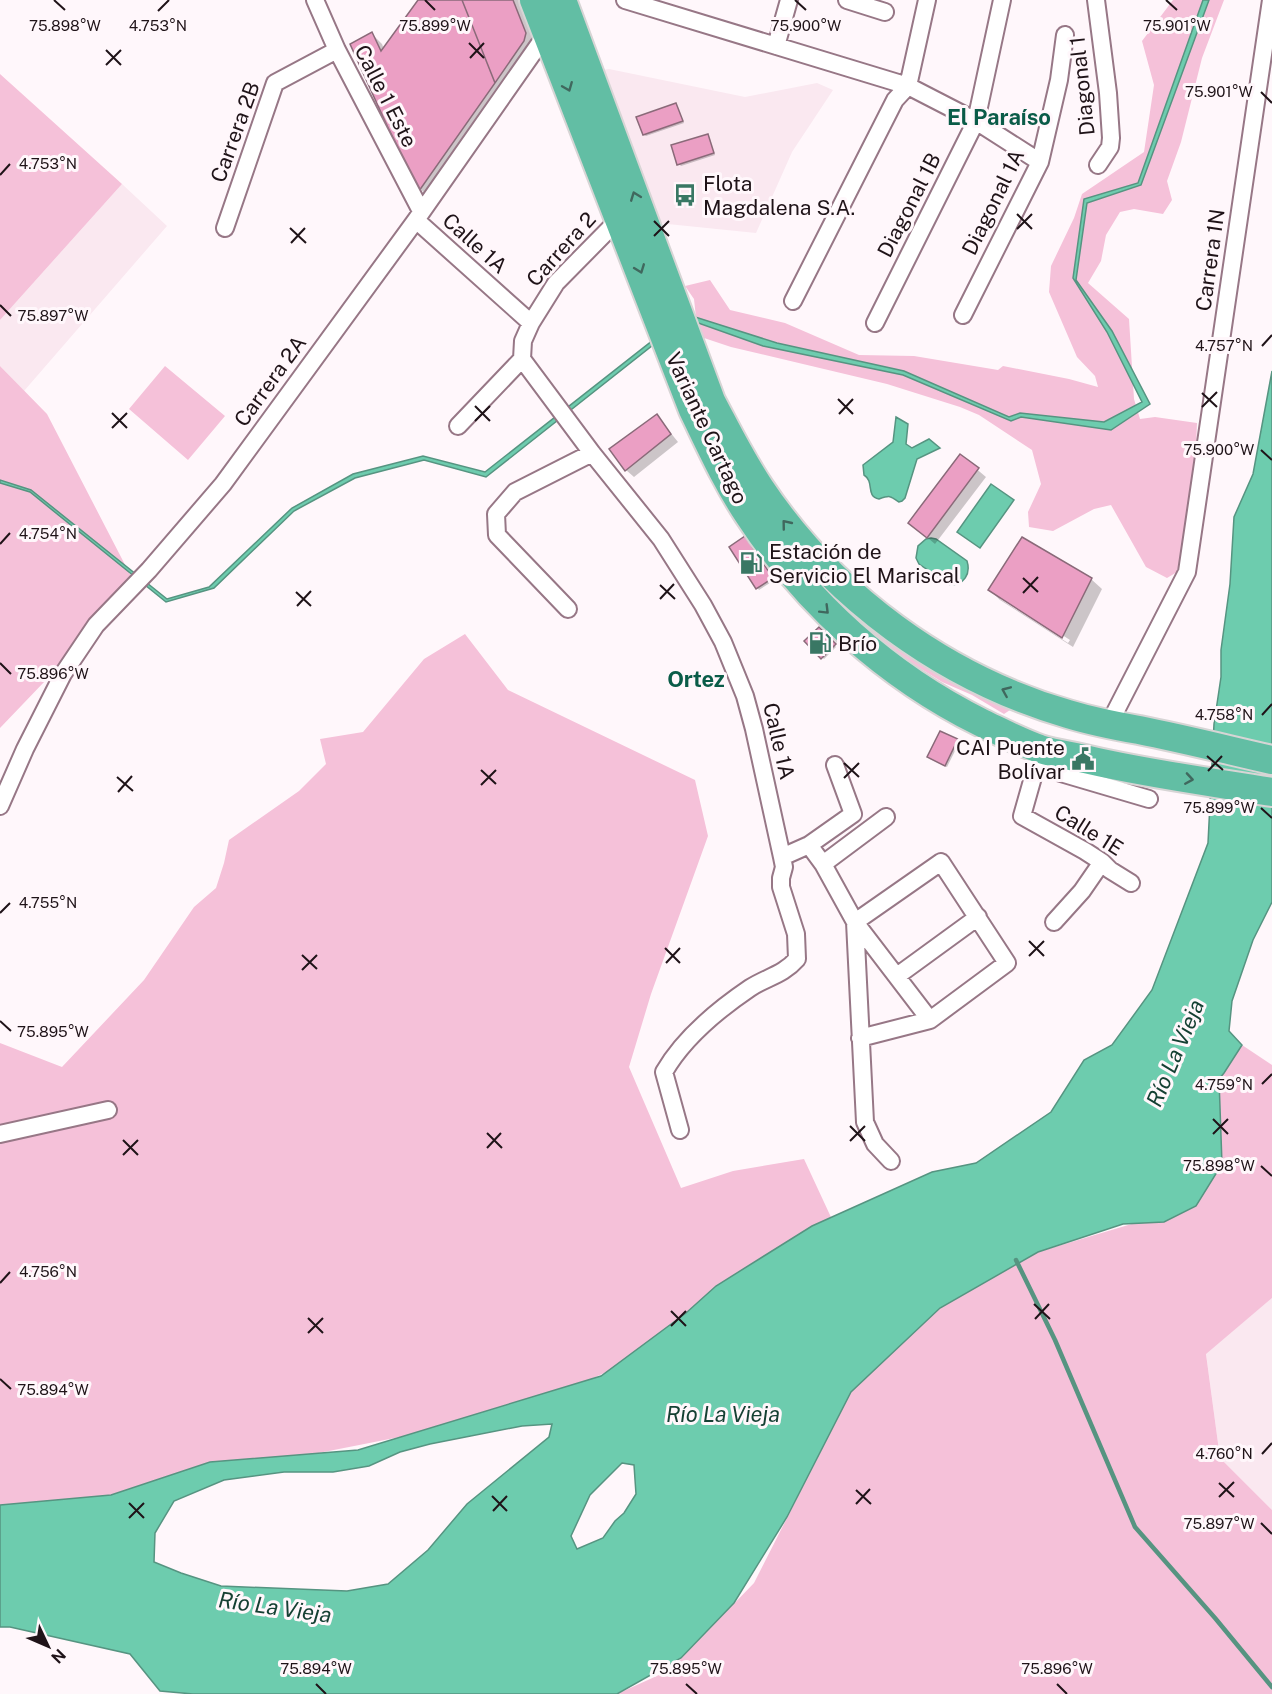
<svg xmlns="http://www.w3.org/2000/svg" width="1272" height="1694" font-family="'Public Sans',sans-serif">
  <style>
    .built { fill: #fae8f0 }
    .green { fill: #f5c1d9 }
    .water { fill: #6dccae; stroke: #569481; stroke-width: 1.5; fill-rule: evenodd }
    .shadow { fill: #0003; fill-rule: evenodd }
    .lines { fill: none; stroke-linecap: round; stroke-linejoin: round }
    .stream { stroke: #569481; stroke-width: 4.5 }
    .building { fill: #eb9fc4; stroke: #8a6a79; stroke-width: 1.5 }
    .minor-casing { stroke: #977786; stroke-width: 20 }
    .trunk-casing { stroke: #d7d5d5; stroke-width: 32 }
    .minor { stroke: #fff; stroke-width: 16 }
    .trunk { stroke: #62bea4; stroke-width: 28 }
    .oneway { stroke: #40685e }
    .ticks { fill: none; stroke: #1f1318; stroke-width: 2 }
    .labels { text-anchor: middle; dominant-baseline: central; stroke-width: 6; stroke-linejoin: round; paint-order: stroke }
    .street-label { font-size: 21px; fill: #1f1318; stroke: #fff7fb }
    .poi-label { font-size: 21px; fill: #1f1318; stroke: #fff7fb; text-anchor: start }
    .neighbourhood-label { font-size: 22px; font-weight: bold; fill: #0a5c48; stroke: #fff7fb }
    .water-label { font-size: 22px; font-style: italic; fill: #154033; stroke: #fff7fb }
    .ticks-label { font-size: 15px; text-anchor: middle; fill: #1f1318; stroke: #fff7fb; stroke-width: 6; stroke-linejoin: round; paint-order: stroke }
  </style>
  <rect width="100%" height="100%" fill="#fff7fb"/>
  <path class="built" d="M609,69L745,97L817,83L833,90L792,152L756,233L648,222L593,71Z
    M122,184L167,226L24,391L0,366V320Z
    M1272,1298V1510L1220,1458L1206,1353Z"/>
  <path class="green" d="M1173,0H1224L1202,58L1181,142L1167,181L1172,200L1163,214L1134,209L1120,212L1106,235L1101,261L1088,283L1129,319L1134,399L1140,419L1155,417L1197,423C1196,474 1188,522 1177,572L1167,578L1146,567L1111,505L1094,509L1053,531L1029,527L1028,512L1041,484L1032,450L979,415L960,407L887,384L731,347L698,336L694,299L685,286L710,280L730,310L785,323L859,355L914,356L998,370L1003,366L1069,379L1098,387L1095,376L1077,357L1049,292L1051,266L1074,218L1082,194L1144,152L1154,85L1142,41Z
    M0,74L122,184L0,320Z
    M0,366L47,414L136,586L0,728Z
    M165,366L225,416L188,460L129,409Z
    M767,517L1012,702L1010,710L1004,714L972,695L942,682L913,664L861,625L831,599L795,560Z
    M465,634L508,690L695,780L708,836L651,994L629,1067L681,1188L733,1171L804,1159L836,1228L662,1346L516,1414L217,1473L0,1526V1043L62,1067L144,980L194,907L216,888L224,863L229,840L299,791L326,764L320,739L363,732L424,659Z
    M1242,1045L1272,1065V1298L1206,1354L1220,1458L1272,1510V1694H617L670,1670L754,1583L851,1392L940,1308L1038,1252L1135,1223L1164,1222L1222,1164L1219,1079Z"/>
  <path class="water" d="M1203,0H1209L1141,185L1087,203L1076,280L1112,331L1150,404L1111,430L1021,417L1011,421L903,375L763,346L690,320L681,323L486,477L424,460L355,478L294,511L214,588L166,602L30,492L0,483V480L31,490L167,599L209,587L292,508L353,474L423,456L485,472L680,319L689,315L777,343L904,371L1009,417L1020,413L1104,422L1142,402L1107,332L1073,278L1084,199L1138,183Z
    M1272,371V902L1253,940L1232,1001L1229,1031L1242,1045L1224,1073L1219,1079L1222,1164L1196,1206L1164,1222L1123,1224L1038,1252L940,1308L851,1392L787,1517L734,1603L681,1658L617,1694H193L160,1691L130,1654L10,1627H0V1505L111,1495L210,1462L358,1450L601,1376L686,1313L716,1286L812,1226L932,1172L976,1163L1051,1112L1084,1060L1112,1045L1152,990L1208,843L1214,724L1221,677V650L1230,584L1234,517L1253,474ZM552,1424L549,1437L467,1504L428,1550L388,1584L347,1591L221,1586L181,1573L154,1562L155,1533L174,1501L224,1480L284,1472H333L369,1466L400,1452L430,1444L522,1426ZM622,1463L634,1465L636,1494L624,1513L615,1521L603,1538L577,1549L571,1536L590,1495Z
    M896,417L908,424L906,444L912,448L929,439L940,448L917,459L905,498L902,501L899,502C889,496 891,495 879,499C865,496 875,482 864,475L863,465L893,442Z
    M991,484L1014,500L980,548L957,532Z
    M931,538L936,539L967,561C971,574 964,585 950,585L919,564L916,558L918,546L926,539Z"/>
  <path class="shadow" d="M420,0H518L536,44L430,200L415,182L372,34L382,44L384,49Z
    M676,104L684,123L646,136L644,135Z
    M707,135L715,155L681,166L679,164Z
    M657,416L678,442L634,477L626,470Z
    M961,456L986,477L935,544L910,523Z
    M747,540L773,581L759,590L731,547Z
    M1091,579L1102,589L1073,647L1000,600L990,590ZM1000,595L1070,640L1068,643L1000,599Z
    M819,629L836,647L824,659L806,641Z
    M957,741L959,743L947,767L930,759Z"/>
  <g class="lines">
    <path class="stream" d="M1016,1260L1055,1340L1135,1527L1215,1618L1272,1687"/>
  </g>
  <path class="building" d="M418,0H462L495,83L419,191L413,183L350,44L372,32L381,51Z
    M462,0H513L526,33L524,41L495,83Z
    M676,103L683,121L643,135L636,117Z
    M708,134L714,153L677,165L671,145Z
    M657,414L671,434L625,471L609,449Z
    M960,454L979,468L927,538L908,523Z
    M745,536L773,578L756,589L729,547Z
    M1022,537L1092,578L1062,638L988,590Z
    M819,627L836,644L821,659L804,641Z
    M940,731L958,739L945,766L927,757Z"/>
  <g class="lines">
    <g class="minor-casing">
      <path id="minor" d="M315,0L337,50L421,211
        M625,0L908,86L976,121L1040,162
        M847,0L885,12
        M1096,0L1108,93L1111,138L1110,147L1098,165
        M776,46L789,0
        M416,220L531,323
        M225,228L275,83L337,50
        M793,301L895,100L908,86L927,0
        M963,315L1040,162L1059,80L1065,35
        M875,323L976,121L1002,0
        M522,359L592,453L661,539L703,605L723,642L745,696L754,729L782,857L784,867L781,878V887L796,934L797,959C783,975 767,977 750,988C719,1009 683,1039 664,1072L680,1130
        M458,426L522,359L523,341L531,323L556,283L620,218
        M568,609L497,535L496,514L515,492L592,453
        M1109,724L1187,572L1271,0
        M1041,749L1022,816L1085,851L1102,862L1110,870L1131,883
        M1037,766L1149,799
        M0,806L25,749L63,674L96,625L149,570L223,484L416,220L547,33
        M809,845L823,864L855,922L930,1020
        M782,857L809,845L853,814L835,765
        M823,864L886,817
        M1054,922L1082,891L1102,862
        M897,976L978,917
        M860,1038L930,1020L1007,963L941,862L855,922L865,1122L875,1144L891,1161
        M0,1134L108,1110"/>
    </g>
    <g class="trunk-casing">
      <path id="trunk" d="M534,0L693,410C710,445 726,481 748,514C806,603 887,676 982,723C1001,732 1020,742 1040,749C1056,754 1073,756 1089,760C1149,774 1211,782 1272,792
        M562,0L711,401C727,431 741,460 760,488C832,596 944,678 1068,714C1091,721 1116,726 1139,730C1184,739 1228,750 1272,760"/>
    </g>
    <use href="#minor" class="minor"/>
    <use href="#trunk" class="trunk"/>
  </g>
  <defs><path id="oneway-chevron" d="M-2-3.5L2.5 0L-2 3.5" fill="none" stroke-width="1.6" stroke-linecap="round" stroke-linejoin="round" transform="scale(1.5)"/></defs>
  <g class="oneway">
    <use href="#oneway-chevron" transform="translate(568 87) rotate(68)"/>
    <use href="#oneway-chevron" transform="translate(635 196) rotate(-111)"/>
    <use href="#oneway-chevron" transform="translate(640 269) rotate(69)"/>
    <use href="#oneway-chevron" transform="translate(786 524) rotate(-129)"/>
    <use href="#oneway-chevron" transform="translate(825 610) rotate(45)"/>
    <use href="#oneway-chevron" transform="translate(1006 691) rotate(-157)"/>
    <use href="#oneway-chevron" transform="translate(1189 779) rotate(9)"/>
  </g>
  <path class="ticks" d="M54,0L65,10M425,0L435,10M795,0L806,10M1166,0L1177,10M158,11L169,0M469,43L484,58M106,50L121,65M470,58L484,43M106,65L121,50M1261,92L1272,103M0,175L10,164M1017,214L1032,229M654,221L669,236M290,228L306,243M1017,229L1032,214M654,236L669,221M291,243L305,228M0,305L11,316M1262,346L1272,335M1202,393L1217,407M838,399L853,414M475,406L490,421M1202,407L1217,392M112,413L127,428M839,414L853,399M475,421L490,406M112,428L127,413M1261,450L1272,460M0,544L10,533M1023,578L1038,592M660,585L675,599M296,592L311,606M1023,593L1038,577M660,599L674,584M297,606L311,591M0,663L11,674M1262,715L1272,704M1207,756L1223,770M844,763L859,777M481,770L496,784M1208,771L1222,756M117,777L133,791M844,778L859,763M481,785L496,770M118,792L132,776M1261,808L1272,818M0,913L10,903M1029,941L1044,956M665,948L680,963M302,955L317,969M1029,956L1044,941M666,963L680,948M302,970L317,955M0,1021L11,1031M1262,1084L1272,1074M1213,1119L1228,1134M850,1126L865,1141M487,1133L502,1148M1213,1134L1228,1119M123,1140L138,1155M850,1141L865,1126M487,1148L501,1133M123,1155L138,1140M1261,1166L1272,1176M0,1283L10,1272M1034,1304L1050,1319M671,1311L686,1326M308,1318L323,1333M1035,1319L1049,1304M671,1326L686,1311M308,1333L323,1318M0,1379L11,1389M1262,1454L1272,1443M1219,1483L1234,1497M856,1490L871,1504M492,1496L507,1511M1219,1497L1234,1482M129,1503L144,1518M856,1504L870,1489M493,1511L507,1496M129,1518L144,1503M1261,1523L1272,1534M316,1684L326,1694M686,1684L697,1694M1057,1684L1067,1694"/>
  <defs>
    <g id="bus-bare" transform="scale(1.8)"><path d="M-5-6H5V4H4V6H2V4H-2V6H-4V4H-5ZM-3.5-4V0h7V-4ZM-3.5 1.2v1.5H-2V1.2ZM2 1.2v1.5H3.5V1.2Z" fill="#397764" stroke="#fff7fb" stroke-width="2.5" paint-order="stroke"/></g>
    <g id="fuel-bare" transform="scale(1.8)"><path d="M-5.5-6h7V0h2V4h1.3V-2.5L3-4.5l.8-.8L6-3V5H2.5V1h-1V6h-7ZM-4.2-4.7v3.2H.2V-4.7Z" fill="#397764" stroke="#fff7fb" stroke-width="2.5" paint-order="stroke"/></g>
    <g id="civic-bare" transform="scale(1.8)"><path d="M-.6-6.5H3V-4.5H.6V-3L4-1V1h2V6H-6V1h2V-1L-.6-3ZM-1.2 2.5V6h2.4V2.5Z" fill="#397764" stroke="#fff7fb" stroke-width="2.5" paint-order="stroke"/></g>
  </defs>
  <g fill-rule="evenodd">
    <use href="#bus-bare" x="685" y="195"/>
    <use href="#fuel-bare" x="751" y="563"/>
    <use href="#fuel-bare" x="820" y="643"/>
    <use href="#civic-bare" x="1083" y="759"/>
  </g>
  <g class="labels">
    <g class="street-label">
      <text transform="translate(1082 86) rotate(-96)">Diagonal 1</text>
      <text transform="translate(386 96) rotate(63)">Calle 1 Este</text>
      <text transform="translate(235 132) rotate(-70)">Carrera 2B</text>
      <text transform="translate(993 202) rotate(-64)">Diagonal 1A</text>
      <text transform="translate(909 205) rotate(-63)">Diagonal 1B</text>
      <text transform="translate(475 243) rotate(42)">Calle 1A</text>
      <text transform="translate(561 249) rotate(-48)">Carrera 2</text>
      <text transform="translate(1210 260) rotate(-82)">Carrera 1N</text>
      <text transform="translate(270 381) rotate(-54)">Carrera 2A</text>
      <text transform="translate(707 428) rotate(65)">Variante Cartago</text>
      <text transform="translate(779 741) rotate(77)">Calle 1A</text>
      <text transform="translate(1089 830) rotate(32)">Calle 1E</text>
    </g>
    <g class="poi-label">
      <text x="703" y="183">Flota<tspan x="703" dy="24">Magdalena S.A.</tspan></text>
      <text x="769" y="551">Estación de<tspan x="769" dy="24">Servicio El Mariscal</tspan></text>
      <text x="838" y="643">Brío</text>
      <text x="1065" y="747" text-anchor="end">CAI Puente<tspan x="1065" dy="24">Bolívar</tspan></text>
    </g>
    <g class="neighbourhood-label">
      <text x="999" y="117">El Paraíso</text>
      <text x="696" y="679">Ortez</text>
    </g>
    <g class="water-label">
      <text transform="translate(1175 1053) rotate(-67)">Río La Vieja</text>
      <text x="723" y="1414">Río La Vieja</text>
      <text transform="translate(275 1607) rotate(8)">Río La Vieja</text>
    </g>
  </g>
  <g class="ticks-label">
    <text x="435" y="31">75.899°W</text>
    <text x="806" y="31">75.900°W</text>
    <text x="65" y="31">75.898°W</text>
    <text x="1177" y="31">75.901°W</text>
    <text x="158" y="31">4.753°N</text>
    <text x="1219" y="97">75.901°W</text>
    <text x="48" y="169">4.753°N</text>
    <text x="53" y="321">75.897°W</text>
    <text x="1224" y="351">4.757°N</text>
    <text x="1219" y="455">75.900°W</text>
    <text x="48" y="539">4.754°N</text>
    <text x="53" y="679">75.896°W</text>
    <text x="1224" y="720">4.758°N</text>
    <text x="1219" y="813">75.899°W</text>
    <text x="48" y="908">4.755°N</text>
    <text x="53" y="1037">75.895°W</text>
    <text x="1224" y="1090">4.759°N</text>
    <text x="1219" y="1171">75.898°W</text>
    <text x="48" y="1277">4.756°N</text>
    <text x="53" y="1395">75.894°W</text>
    <text x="1224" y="1459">4.760°N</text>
    <text x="1219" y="1529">75.897°W</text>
    <text x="316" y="1674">75.894°W</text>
    <text x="686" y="1674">75.895°W</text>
    <text x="1057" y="1674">75.896°W</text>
  </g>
  <g transform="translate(48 1646) rotate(134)" stroke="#fff7fb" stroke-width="4.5" paint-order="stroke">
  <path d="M0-4.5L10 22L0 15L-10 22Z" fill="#1f1318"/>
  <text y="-9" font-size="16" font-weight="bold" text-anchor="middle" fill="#1f1318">N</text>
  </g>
</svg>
